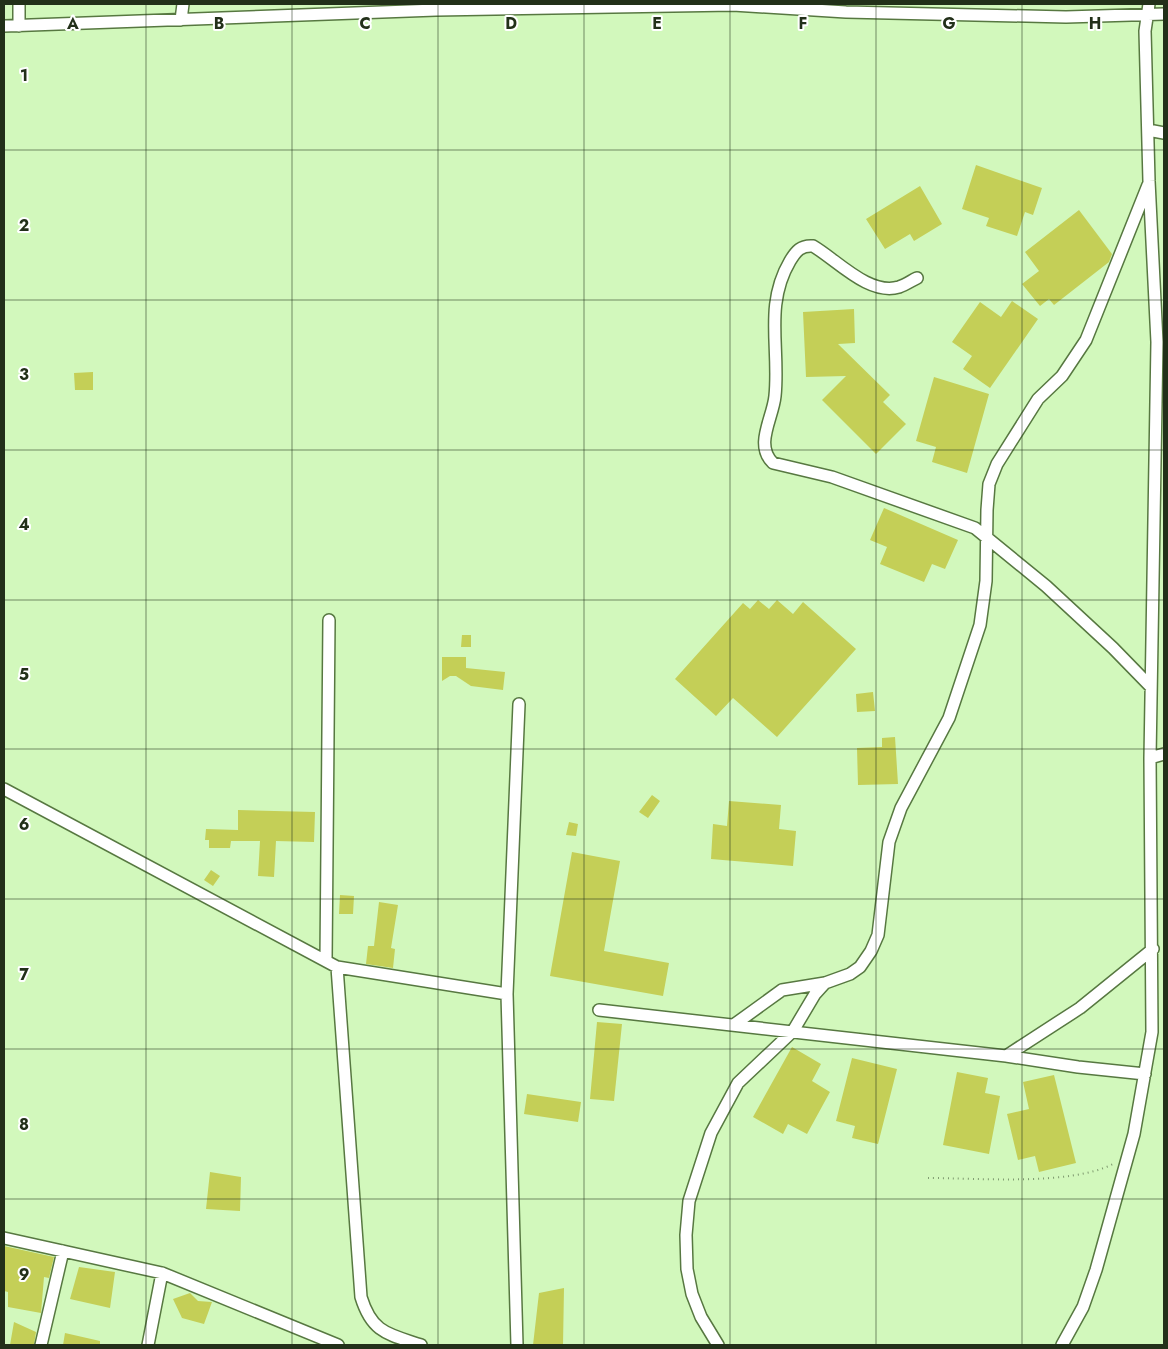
<svg xmlns="http://www.w3.org/2000/svg" width="1168" height="1349" font-family="Jost,sans-serif">
  <style>
    .building { fill: #c4cf57 }
    .lines { fill: none; stroke-linecap: round; stroke-linejoin: round }
    .street-casing { stroke: #577841; stroke-width: 14 }
    .path { stroke: #7e996f; stroke-width: 2; stroke-dasharray: 1 4; stroke-linecap: butt }
    .street { stroke: #fff; stroke-width: 11 }
    .grid { fill: none; stroke: #223019; stroke-width: 1; stroke-opacity: 0.55 }
    .grid-label { font-size: 16px; text-anchor: middle; font-weight: bold; fill: #223019; stroke: #fff; stroke-width: 4; stroke-linejoin: round; paint-order: stroke }
  </style>
  <rect width="100%" height="100%" fill="#d2f8bc"/>
  <path class="building" d="M976,165L1042,188L1033,215L1025,212L1017,236L986,226L989,218L962,209Z
    M920,186L942,224L914,241L910,234L885,249L866,219Z
    M1079,210L1112,254L1109,262L1054,305L1049,299L1040,306L1022,284L1039,271L1025,252Z
    M1012,301L1038,319L990,388L963,369L972,356L952,342L980,302L1001,317Z
    M854,309L855,343L838,344L890,395L883,402L906,424L876,454L822,400L846,376L806,377L803,312Z
    M93,372V390H75L74,373Z
    M934,377L989,394L967,473L932,462L936,447L916,441Z
    M884,508L958,540L945,569L932,564L924,582L880,564L887,547L870,540Z
    M758,600L769,609L777,600L793,614L803,602L856,649L777,737L733,698L716,716L675,679L743,603L750,609Z
    M462,635H471V647H461Z
    M442,657H466V668L505,672L503,690L471,686L456,676H450L442,681Z
    M873,692L875,711L857,712L856,694Z
    M895,737L898,784L858,785L857,748L882,747V738Z
    M652,795L660,801L648,818L639,812Z
    M729,801L781,805L779,829L796,831L793,866L711,859L713,824L727,826Z
    M238,810L315,812L314,842L276,841L274,877L258,876L260,841H231L230,848H209V840H205L206,829L238,830Z
    M569,822L578,824L576,836L566,835Z
    M572,852L620,861L604,951L669,963L663,996L550,976Z
    M211,870L220,876L213,886L204,880Z
    M340,895L354,896L353,914H339Z
    M379,902L398,905L391,948L395,949L393,968L366,964L368,946H374Z
    M597,1022L622,1024L614,1101L590,1099Z
    M792,1047L821,1064L812,1081L830,1092L807,1134L788,1124L783,1134L753,1117Z
    M852,1058L897,1069L878,1144L852,1138L855,1126L836,1121Z
    M957,1072L988,1078L985,1093L1000,1096L989,1154L943,1145Z
    M1054,1075L1076,1163L1039,1172L1035,1156L1018,1160L1007,1114L1029,1109L1023,1082Z
    M527,1094L581,1102L578,1122L524,1114Z
    M210,1172L241,1177L240,1211L206,1209Z
    M4,1246L54,1257L49,1278L44,1277L41,1313L8,1307V1292L4,1291Z
    M79,1267L115,1272L110,1308L70,1299Z
    M564,1288L563,1345H533L539,1293Z
    M190,1293L198,1301L212,1302L204,1324L182,1318L173,1299Z
    M14,1322L36,1332L34,1345H10Z
    M65,1333L100,1341V1345H63Z"/>
  <g class="lines">
    <g class="street-casing">
      <path id="street" d="M181,20L183,4
        M4,26L436,10L733,5L846,12L1066,17L1164,14
        M19,26V4
        M1148,130L1164,133
        M917,278C911,281 905,285 899,287C869,296 837,260 813,246C801,245 796,251 790,261C764,305 780,348 775,396C773,418 754,445 773,463L832,477L975,528L1046,586L1113,648L1151,687
        M1150,758L1164,754
        M4,789L337,967L507,994L519,704
        M326,961L329,620
        M337,967L361,1297C372,1333 388,1334 421,1345
        M507,994L517,1345
        M599,1010L1006,1056L1080,1008L1153,949
        M735,1024L782,990L825,983L850,974L860,967L871,951L878,935L889,842L901,808L949,718L980,625L986,581L987,510L989,484L997,464L1038,399L1062,376L1086,340L1148,185
        M1006,1056L1078,1067L1145,1074
        M4,1238L162,1273L338,1345
        M41,1345L63,1251
        M148,1345L162,1273
        M718,1345L701,1317L692,1294L687,1269L686,1235L689,1201L711,1133L738,1083L793,1031L815,994L825,983
        M1062,1345L1083,1307L1096,1270L1134,1134L1152,1032L1150,758L1157,342L1149,181L1145,31L1149,4"/>
    </g>
    <path class="path" d="M928,1178C979,1178 1070,1186 1113,1164"/>
    <use href="#street" class="street"/>
  </g>
  <path class="grid" d="M146,4V1345M292,4V1345M438,4V1345M584,4V1345M730,4V1345M876,4V1345M1022,4V1345M4,150H1164M4,300H1164M4,450H1164M4,600H1164M4,749H1164M4,899H1164M4,1049H1164M4,1199H1164"/>
  <g class="grid-label">
    <text x="73" y="29">A</text>
    <text x="219" y="29">B</text>
    <text x="365" y="29">C</text>
    <text x="511" y="29">D</text>
    <text x="657" y="29">E</text>
    <text x="803" y="29">F</text>
    <text x="949" y="29">G</text>
    <text x="1095" y="29">H</text>
    <text x="24" y="81">1</text>
    <text x="24" y="231">2</text>
    <text x="24" y="380">3</text>
    <text x="24" y="530">4</text>
    <text x="24" y="680">5</text>
    <text x="24" y="830">6</text>
    <text x="24" y="980">7</text>
    <text x="24" y="1130">8</text>
    <text x="24" y="1280">9</text>
  </g>
  <rect width="1168" height="1349" fill="none" stroke="#223019" stroke-width="10"/>
</svg>
